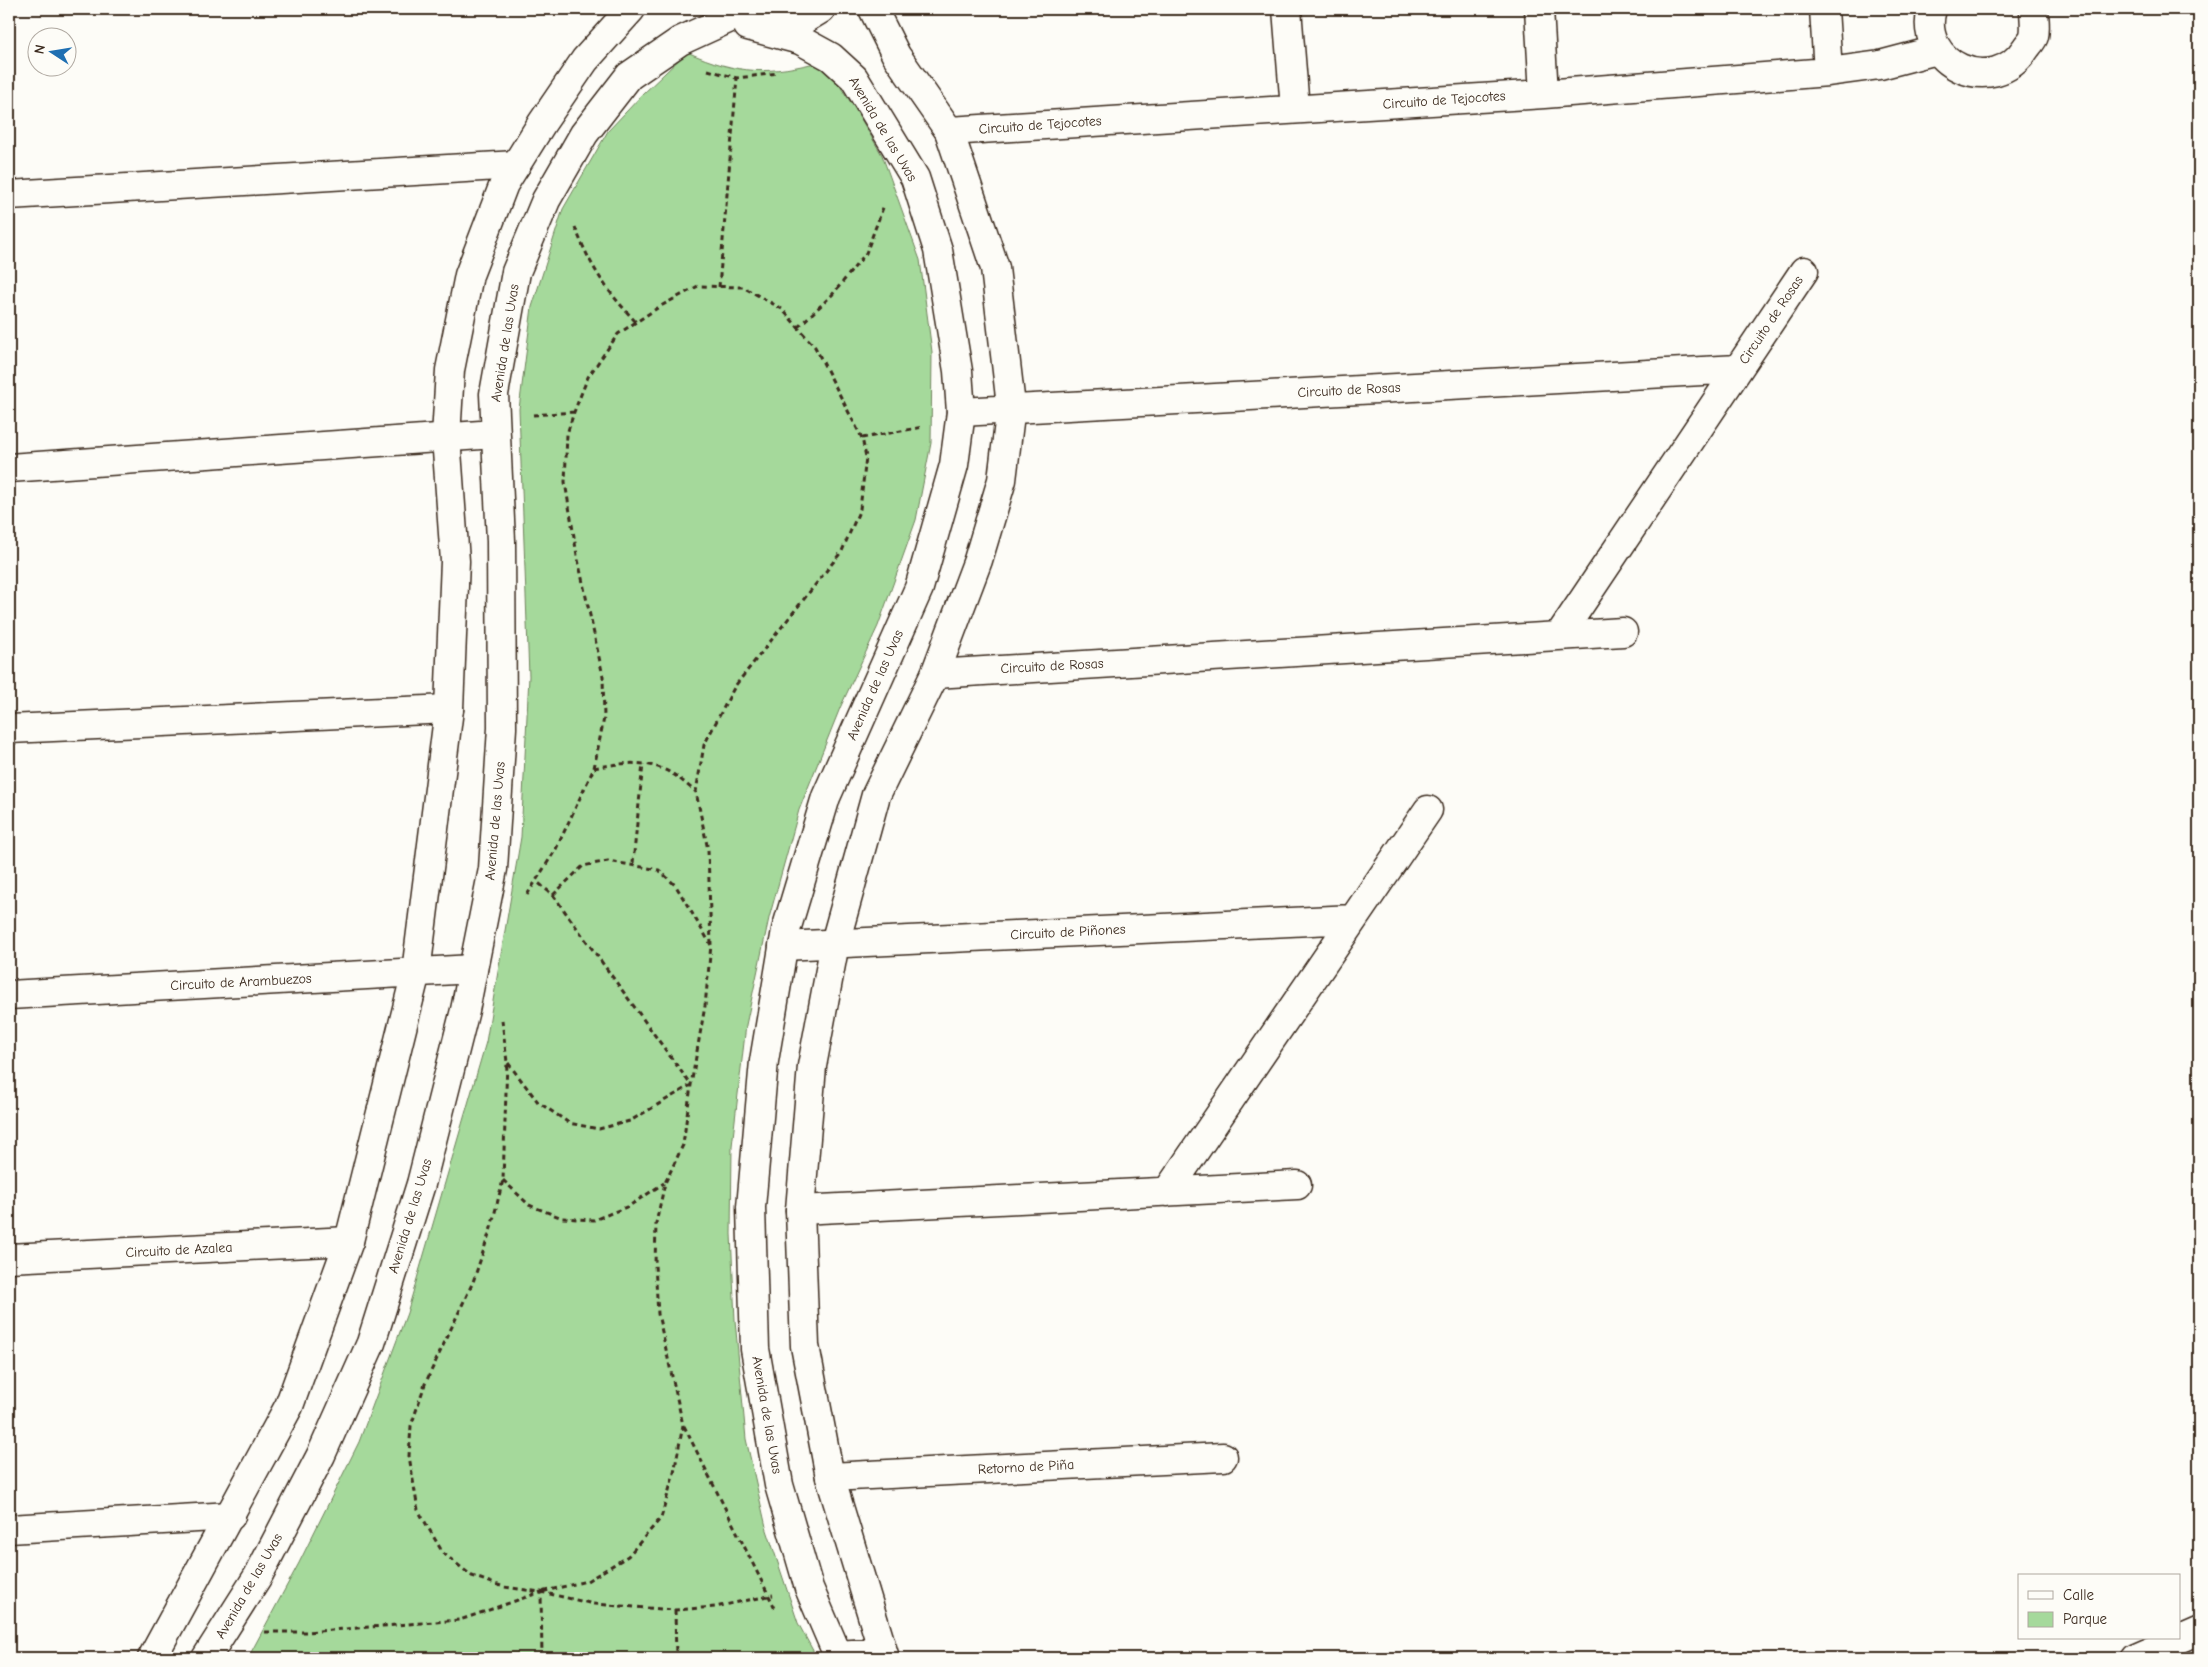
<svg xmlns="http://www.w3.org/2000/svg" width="2208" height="1667" font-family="'Comic Neue',sans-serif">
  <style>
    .green { fill: #a5d99b; stroke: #70825c }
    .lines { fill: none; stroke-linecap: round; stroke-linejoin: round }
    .minor-casing { stroke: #3b2a1e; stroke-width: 31 }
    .tertiary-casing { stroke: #3b2a1e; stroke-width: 31 }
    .path { stroke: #3b2a1e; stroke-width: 3; stroke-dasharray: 5 4; stroke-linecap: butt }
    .minor { stroke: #fdfcf7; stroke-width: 28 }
    .tertiary { stroke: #fdfcf7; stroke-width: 28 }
    .labels { text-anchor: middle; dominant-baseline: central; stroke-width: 4; stroke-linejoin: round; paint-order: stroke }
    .street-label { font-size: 14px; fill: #3b2a1e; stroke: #fdfcf7 }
  </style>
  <rect width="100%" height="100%" fill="#fdfcf7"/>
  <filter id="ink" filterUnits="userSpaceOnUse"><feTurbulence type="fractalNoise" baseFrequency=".02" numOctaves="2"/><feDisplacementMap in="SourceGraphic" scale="10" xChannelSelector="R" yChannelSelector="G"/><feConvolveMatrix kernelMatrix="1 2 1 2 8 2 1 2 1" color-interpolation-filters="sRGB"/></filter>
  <g filter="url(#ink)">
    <path class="green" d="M687,52C739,75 769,75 823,61L854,107L882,155L920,260L932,352L931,443L916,520L878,626L840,708L799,810L769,918L746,1025L732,1146L731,1234L735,1320L746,1439L766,1527L798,1623L817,1658H248L299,1563L359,1442L407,1313L486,1042L521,837L529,676L519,409L532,307L563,209L608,131L643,94Z"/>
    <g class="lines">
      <g class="minor-casing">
        <path id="minor" d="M1287,9L1295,109
          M1539,9L1544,94
          M1824,9L1828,72
          M1932,9C1916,63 1993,100 2026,48C2028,45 2033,40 2034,36C2036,28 2034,17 2034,9
          M949,131L1544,94L1828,72L1880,65L1937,50
          M9,195L516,165
          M961,412L1738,369
          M9,468L495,434
          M1559,636L1804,271
          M935,674L1623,632
          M9,729L449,709
          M783,946L1353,919
          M9,995L473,969
          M1167,1192L1428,810
          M800,1210L1297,1185
          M9,1258L349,1241
          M830,1477L1223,1457
          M9,1529L231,1516
          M2135,1658L2199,1630"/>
      </g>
      <g class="tertiary-casing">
        <path id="tertiary" d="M873,9L896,55L949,131L995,268L1011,406L1002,480L978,560L935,674L876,795L835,943L812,1066L800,1210L805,1346L830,1477L885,1658
          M766,25L798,23L821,9
          M748,26L800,40L831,57L854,78L915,178L938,250L958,371L961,412L954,465L919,588L826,797L786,930L764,1061L751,1207L755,1349L779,1485L809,1588L839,1658
          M837,1655L883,1652
          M152,1658L289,1406L349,1241L416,972L449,709L455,561L446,437L450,370L469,275L504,184L542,123L585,60L631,9
          M206,1658L258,1576L321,1455L371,1343L421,1184L465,1010L493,869L502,728L501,541L494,394L516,272L546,200L584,134L629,76L680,41L728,19"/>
      </g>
      <path class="path" d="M708,70L737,78L778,73
        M575,227C591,268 606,290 636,322
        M719,287L737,78
        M798,327L832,295L866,253L884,205
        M533,415L574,412
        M862,438L923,427
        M594,768C619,763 647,759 671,773C680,778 688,786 696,792
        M633,863L643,764
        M527,895L556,849L594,768L604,718L603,676L577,555L565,482L567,434L574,412L588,377L618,334L659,307L698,286L743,287L782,309L815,347L862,438L866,457L860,509L842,551L735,686L704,745L696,792L708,850L711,945L705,1006L691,1085L683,1145L665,1183L656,1223L655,1265L658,1314L683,1425L674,1473L661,1518L628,1556L587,1581L541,1592
        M553,895L583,866L608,861L659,870L676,886L711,945
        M502,1020L507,1062L503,1180L491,1228L473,1282L425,1384L411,1426L409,1456L418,1510L443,1553L472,1576L504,1587L541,1592L594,1604L675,1610L715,1607L773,1595
        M508,1063L538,1102L569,1123L599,1129L630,1121L691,1085L553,895L536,881
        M503,1180L529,1205L562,1218L594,1220L629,1206L664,1183
        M684,1426L775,1608
        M675,1610L676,1658
        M265,1632H306L460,1620L541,1592L542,1658"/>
      <use href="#minor" class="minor"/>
      <use href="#tertiary" class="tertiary"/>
    </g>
  </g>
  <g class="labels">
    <g class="street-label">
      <text transform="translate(1444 100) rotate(-4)">Circuito de Tejocotes</text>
      <text transform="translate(1040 125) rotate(-4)">Circuito de Tejocotes</text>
      <text transform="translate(883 129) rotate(59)">Avenida de las Uvas</text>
      <text transform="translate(1771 320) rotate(-56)">Circuito de Rosas</text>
      <text transform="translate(505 343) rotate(-81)">Avenida de las Uvas</text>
      <text transform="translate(1349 390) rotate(-3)">Circuito de Rosas</text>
      <text transform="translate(1052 666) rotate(-3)">Circuito de Rosas</text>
      <text transform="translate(875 685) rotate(-66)">Avenida de las Uvas</text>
      <text transform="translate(495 821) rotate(-85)">Avenida de las Uvas</text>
      <text transform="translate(1068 932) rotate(-3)">Circuito de Piñones</text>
      <text transform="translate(241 982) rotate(-3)">Circuito de Arambuezos</text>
      <text transform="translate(410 1216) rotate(-73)">Avenida de las Uvas</text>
      <text transform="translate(179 1250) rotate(-3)">Circuito de Azalea</text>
      <text transform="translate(767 1415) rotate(80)">Avenida de las Uvas</text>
      <text transform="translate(1026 1467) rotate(-3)">Retorno de Piña</text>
      <text transform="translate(249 1586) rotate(-60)">Avenida de las Uvas</text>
    </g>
  </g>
  <rect width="2208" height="1667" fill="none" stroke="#fdfcf7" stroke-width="30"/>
  <rect x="15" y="15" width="2178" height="1637" fill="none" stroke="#3b2a1e" stroke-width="2" filter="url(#ink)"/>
  <rect x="2018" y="1574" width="162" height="65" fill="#fdfcf7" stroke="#afa8a0"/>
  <rect x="2028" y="1591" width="25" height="8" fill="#fdfcf7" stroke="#afa8a0"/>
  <text x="2063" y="1600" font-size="15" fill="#3b2a1e">Calle</text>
  <rect x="2028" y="1612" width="25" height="15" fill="#a5d99b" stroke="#afa8a0"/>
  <text x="2063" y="1624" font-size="15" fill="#3b2a1e">Parque</text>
  <g transform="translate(52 52) rotate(282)"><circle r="24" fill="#fdfcf7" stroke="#afa8a0"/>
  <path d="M0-4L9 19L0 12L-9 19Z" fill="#1f6fb2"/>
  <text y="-8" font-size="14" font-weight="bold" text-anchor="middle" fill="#3b2a1e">N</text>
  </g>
</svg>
